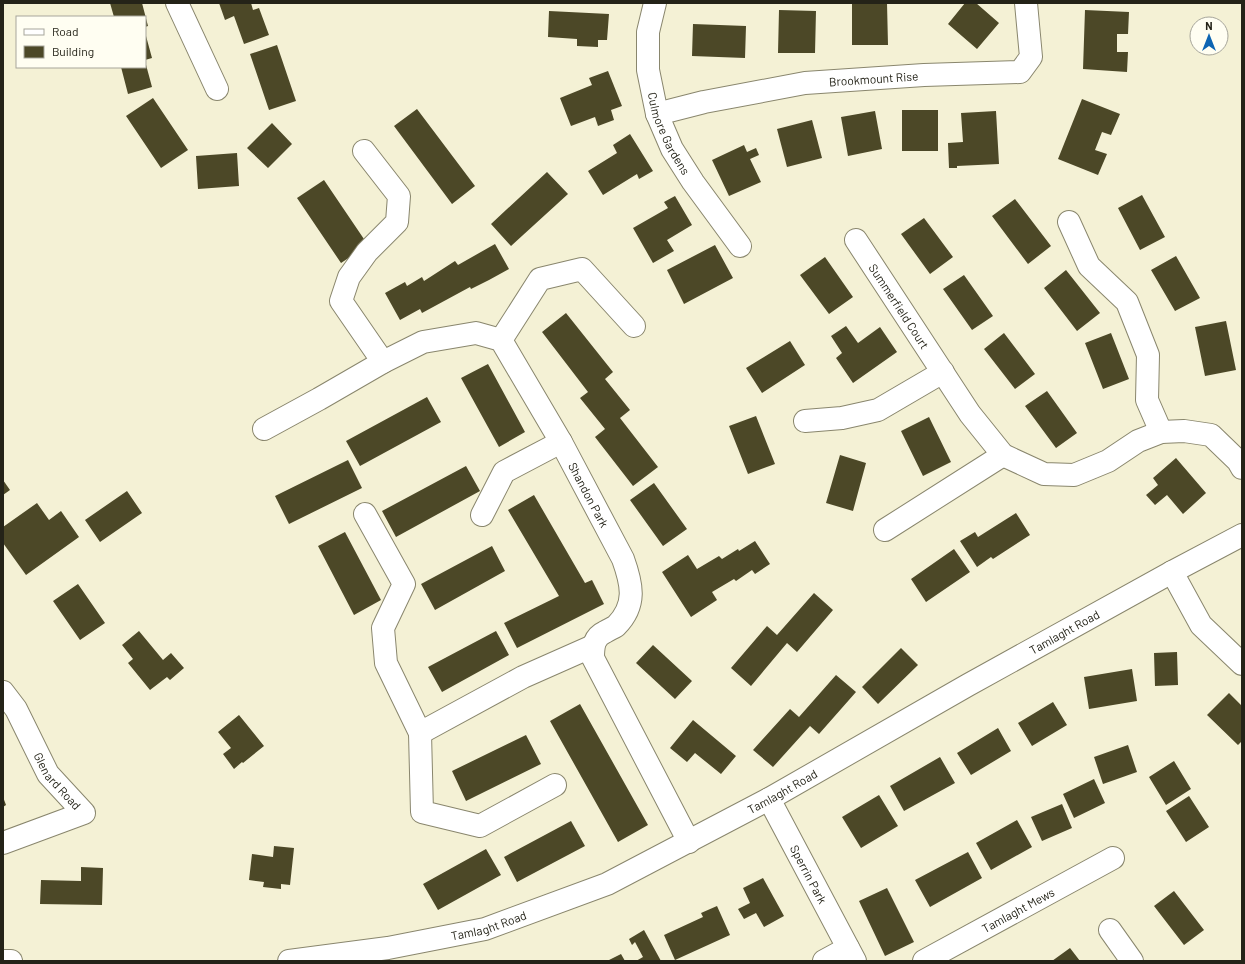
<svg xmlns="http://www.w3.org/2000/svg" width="1245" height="964" font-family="Barlow,sans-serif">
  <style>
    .building { fill: #4c4827 }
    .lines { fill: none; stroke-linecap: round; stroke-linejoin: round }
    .minor-casing { stroke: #89866d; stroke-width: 24 }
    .minor { stroke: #fff; stroke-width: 22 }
    .labels { text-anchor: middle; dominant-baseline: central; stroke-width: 4; stroke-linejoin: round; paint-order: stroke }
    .street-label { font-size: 12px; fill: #242318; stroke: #fffef2 }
  </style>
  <rect width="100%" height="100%" fill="#f4f1d5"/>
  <path class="building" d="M110,3H142L148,26L145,27V17H114Z
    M219,3H251L253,10L259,8L269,35L244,44L234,16L225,20Z
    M852,3H887L888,45H852Z
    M965,3H976L999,23L977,49L948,24Z
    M779,10L816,11L815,53H778Z
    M1085,10L1129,12L1128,34H1117V52H1128L1127,72L1083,69Z
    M549,11L609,14L607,40H598V47L577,46V39L548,37Z
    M693,24L746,26L745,58L692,56Z
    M145,36H146L152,58L145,60Z
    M277,45L296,101L269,110L250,54Z
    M145,61L152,87L128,94L121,67H145Z
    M608,71L622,106L611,110L614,120L598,126L595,117L571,126L560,98L592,85L589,78Z
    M153,98L188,150L161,168L126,116Z
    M1082,99L1120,114L1111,135L1102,132L1095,150L1107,154L1098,175L1058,159Z
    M417,109L475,186L452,204L394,126Z
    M902,110H938V151H902Z
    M875,111L882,149L848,156L841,117Z
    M996,111L999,164L957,166V168H949L948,143L963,142L961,113Z
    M812,120L822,158L787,167L777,129Z
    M272,123L292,144L268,168L247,148Z
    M630,134L653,171L639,179L637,174L603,195L588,171L617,153L613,145Z
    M744,145L747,152L756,148L759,155L750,159L761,182L729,196L712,160Z
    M237,153L239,186L198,189L196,156Z
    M547,172L568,194L511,246L491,224Z
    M324,180L368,245L341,263L297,198Z
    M1142,195L1165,237L1140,250L1118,208Z
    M675,196L692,225L667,240L674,251L653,263L633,228L668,208L664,202Z
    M1015,199L1051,246L1028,264L992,216Z
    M924,218L953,257L930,274L901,234Z
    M495,244L509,269L489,280L471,289L470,287L422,313L420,309L400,320L385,293L405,282L407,286L422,277L424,281L455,261L458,265Z
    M715,245L733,278L684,304L667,270Z
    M1176,256L1200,298L1175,311L1151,270Z
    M825,257L853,297L829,314L800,275Z
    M1066,270L1100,313L1077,331L1044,288Z
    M964,275L993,316L972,330L943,289Z
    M566,313L613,372L605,379L630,410L620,418L658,467L633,486L595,437L605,429L580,398L588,392L542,332Z
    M1226,321L1236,370L1205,376L1195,327Z
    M846,326L858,343L880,327L897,352L853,383L836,358L842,353L831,336Z
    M1004,333L1035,374L1015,389L984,349Z
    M1111,333L1129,379L1103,389L1085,343Z
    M790,341L805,365L762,393L746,368Z
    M488,364L525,432L499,447L461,378Z
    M1047,391L1077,433L1056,448L1025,406Z
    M427,397L441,422L360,466L346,441Z
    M756,416L775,464L748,474L729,426Z
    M929,417L951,462L923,476L901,431Z
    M840,455L866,463L853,511L826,503Z
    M1176,458L1206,493L1183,514L1167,495L1155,505L1146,495L1158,485L1153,478Z
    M348,460L362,488L289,524L275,496Z
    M466,466L480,491L396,537L382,511Z
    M3,480L10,490L3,495Z
    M654,483L687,529L663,546L630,500Z
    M127,491L142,513L100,542L85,520Z
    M534,495L585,583L592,580L604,604L517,648L504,623L559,596L508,510Z
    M37,503L49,520L61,511L79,537L26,575L3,543V527Z
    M1016,513L1030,535L993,559L991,557L977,567L960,541L975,532L978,537Z
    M345,532L381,600L354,615L318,546Z
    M755,541L770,564L755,574L752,570L736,581L734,579L712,592L717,600L691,617L662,572L688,555L697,569L719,556L722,559L738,549L739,551Z
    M492,546L505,571L435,610L421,584Z
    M954,549L970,572L926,602L911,579Z
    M78,584L105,623L80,640L53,601Z
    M814,593L833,610L797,652L787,643L751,686L731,668L767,626L777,635Z
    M139,631L163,660L171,653L184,668L170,680L167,677L150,690L128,663L133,659L122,645Z
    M496,631L509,655L442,692L428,667Z
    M653,645L692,681L675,699L636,663Z
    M901,648L918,665L878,704L862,687Z
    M1177,652L1178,685L1155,686L1154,653Z
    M1132,669L1137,701L1089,709L1084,677Z
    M836,675L856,692L819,734L810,726L773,767L753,750L790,709L799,717Z
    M1229,693L1242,706V741L1238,745L1207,715Z
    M1053,702L1067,725L1032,746L1018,723Z
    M580,704L648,825L618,842L550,721Z
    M239,715L264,746L243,763L242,762L234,769L223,754L231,748L218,732Z
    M693,720L736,756L721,774L695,753L687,762L670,748Z
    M998,728L1011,751L971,775L957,753Z
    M526,735L541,764L466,801L452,771Z
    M1128,745L1137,772L1103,784L1094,757Z
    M940,757L955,783L904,811L890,786Z
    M1174,761L1191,789L1166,805L1149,777Z
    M1094,779L1105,803L1074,818L1063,794Z
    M879,795L898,826L861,848L842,817Z
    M1189,796L1209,827L1186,842L1166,811Z
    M3,797L6,805L3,807Z
    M1062,804L1072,828L1042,841L1031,817Z
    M1017,820L1032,847L991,870L976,843Z
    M571,821L585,846L517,882L504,857Z
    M274,846L294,848L290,885L281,884V889L263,887L264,882L249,880L252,854L273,857Z
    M486,849L501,875L438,910L423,884Z
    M968,852L982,878L930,907L915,880Z
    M81,867L103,868L102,905L40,904L41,880L81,881Z
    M763,878L784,916L764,927L756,913L744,919L738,909L750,903L743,888Z
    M887,888L914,942L885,956L859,901Z
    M1174,891L1204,930L1184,945L1154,906Z
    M717,906L730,935L675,960L664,935L703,917L701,913Z
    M644,930L661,961H636L643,957L635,942L632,945L629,939Z
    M1070,948L1080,961H1052Z
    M621,954L625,961H607Z"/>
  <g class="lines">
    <g class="minor-casing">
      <g id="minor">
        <path d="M177,3L217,89"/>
        <path id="s1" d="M655,3L648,32V70L657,114L672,149L693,182L740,246"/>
        <path id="s2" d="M657,114L704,102L805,83L924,75L1020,72L1031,57L1026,3"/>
        <path d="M364,151L399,196L397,222L367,252L349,277L341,301L383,362"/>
        <path d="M1069,222L1089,266L1127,302L1148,355L1147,400L1161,432"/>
        <path id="s3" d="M856,240L970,414L1003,455L1044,474L1074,475L1108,461L1138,441L1161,432L1184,431L1211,435L1238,461L1242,468"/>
        <path d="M501,340L540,279L582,269L634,326"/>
        <path d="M805,421L842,418L878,410L943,372"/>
        <path id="s4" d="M264,429L319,399L383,362L423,342L476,333L501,340L561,442L623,559C632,584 637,605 616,626C613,628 608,630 605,632C594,637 593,646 593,658L689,842"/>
        <path d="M365,514L404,584L383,628L386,663L420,733L523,677L593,646"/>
        <path d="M482,515L504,472L561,442"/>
        <path d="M885,530L1003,455"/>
        <path d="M1172,572L1201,625L1242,664"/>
        <path id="s5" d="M3,692L16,709L48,774L84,813L3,843"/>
        <path d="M420,733L422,812L480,826L555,785"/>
        <path id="s6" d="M769,799L855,961"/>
        <path d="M1110,930L1132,961"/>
        <path d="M3,961H11"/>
        <path id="s7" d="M289,961L388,948L485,929L607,884L769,799L968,685L1172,572L1242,535"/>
        <path d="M824,961L848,948"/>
        <path id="s8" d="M924,961L1113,858"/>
      </g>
    </g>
    <use href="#minor" class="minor"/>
  </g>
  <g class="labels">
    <g class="street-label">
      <text stroke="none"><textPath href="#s2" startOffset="220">Brookmount Rise</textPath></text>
      <text stroke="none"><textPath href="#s1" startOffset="135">Culmore Gardens</textPath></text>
      <text stroke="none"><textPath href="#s3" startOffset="79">Summerfield Court</textPath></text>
      <text stroke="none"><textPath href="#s4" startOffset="439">Shandon Park</textPath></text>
      <text stroke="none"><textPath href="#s7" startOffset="851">Tamlaght Road</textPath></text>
      <text stroke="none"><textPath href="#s5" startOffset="105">Glenard Road</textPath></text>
      <text stroke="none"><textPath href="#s7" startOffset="527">Tamlaght Road</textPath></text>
      <text stroke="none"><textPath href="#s6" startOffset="85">Sperrin Park</textPath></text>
      <text stroke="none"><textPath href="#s8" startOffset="107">Tamlaght Mews</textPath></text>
      <text stroke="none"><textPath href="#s7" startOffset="203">Tamlaght Road</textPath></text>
    </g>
  </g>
  <rect width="1245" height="964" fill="none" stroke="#242318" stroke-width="8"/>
  <rect x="16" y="16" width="130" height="52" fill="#fffef2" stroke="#a7a69b"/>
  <rect x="24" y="29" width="20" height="6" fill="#ffffff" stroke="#a7a69b"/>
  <text x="52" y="36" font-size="12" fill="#242318">Road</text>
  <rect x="24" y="46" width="20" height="12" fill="#4c4827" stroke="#a7a69b"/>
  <text x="52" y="56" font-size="12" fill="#242318">Building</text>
  <g transform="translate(1209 36)"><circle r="19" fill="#fffef2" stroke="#a7a69b"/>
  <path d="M0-3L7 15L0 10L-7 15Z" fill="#0d65b2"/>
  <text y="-6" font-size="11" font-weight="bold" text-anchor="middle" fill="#242318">N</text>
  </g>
</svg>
